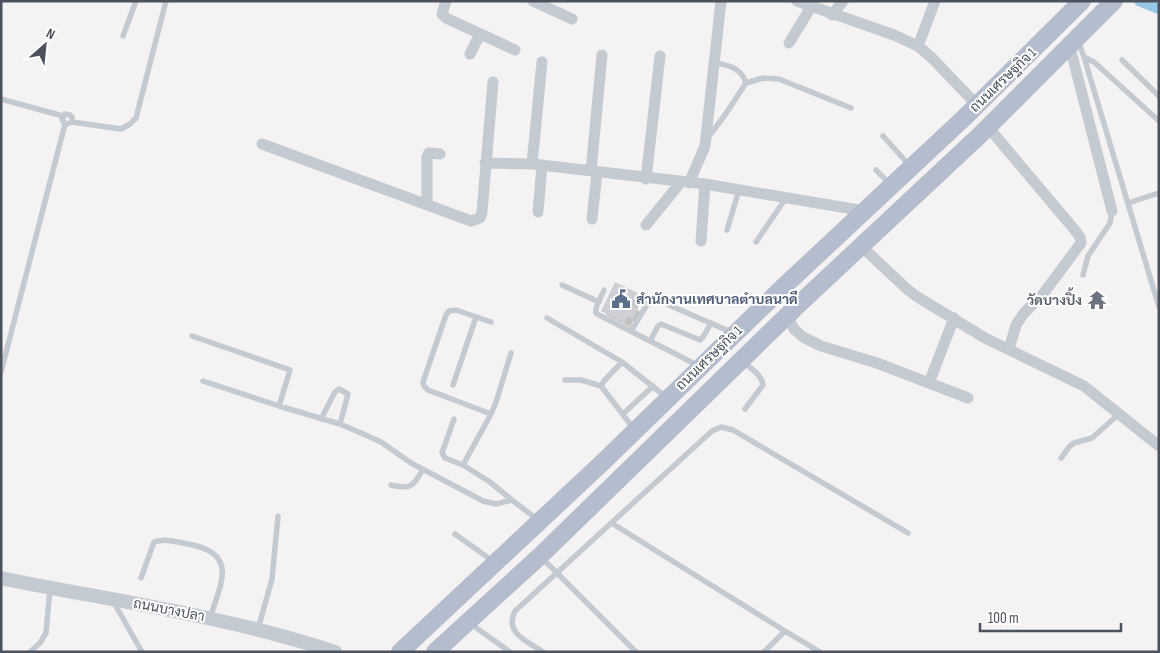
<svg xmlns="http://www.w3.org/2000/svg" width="1160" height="653" font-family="'Sofia Sans Condensed',Sarabun,sans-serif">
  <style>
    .shadow { fill: #0003 }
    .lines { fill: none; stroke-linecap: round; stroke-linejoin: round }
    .canal { stroke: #97c7e4; stroke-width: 10 }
    .building { fill: #cfd0d5 }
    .service { stroke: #c4cad2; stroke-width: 5.5 }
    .minor { stroke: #c4cad2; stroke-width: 11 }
    .tertiary { stroke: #c4cad2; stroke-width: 14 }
    .primary { stroke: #b4bdcd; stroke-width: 18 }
    .labels { text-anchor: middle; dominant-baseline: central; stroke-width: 4; stroke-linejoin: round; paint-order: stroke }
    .street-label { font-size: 14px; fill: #4b525d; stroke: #fff }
    .service-label { font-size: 14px; font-weight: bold; fill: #4e5e75; stroke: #fff; text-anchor: start }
    .worship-label { font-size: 14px; font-weight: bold; fill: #5b616d; stroke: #fff; text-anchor: end }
  </style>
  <rect width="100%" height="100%" fill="#f4f2f2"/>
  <path class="shadow" d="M637,294L642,299L637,309L643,315L639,323L633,321L630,327L608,316L603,311Z"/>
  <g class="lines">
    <path class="canal" d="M1139,1L1159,9"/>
  </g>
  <path class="building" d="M615,282L638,293L632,305L638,308L633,319L628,316L625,323L601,311Z"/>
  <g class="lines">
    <path class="service" d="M123,36L136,1
      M1078,41L1084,57L1159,307
      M1084,57L1094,62L1159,121
      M1122,60L1159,96
      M746,83L763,78L779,79L851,108
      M1,99L63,116
      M72,122L121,129L130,124L136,118L166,1
      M709,136L725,115L746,83C741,67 729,66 714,62
      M883,136L910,166
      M876,170L890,184
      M1128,203L1159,193
      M727,230L739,190
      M756,242L786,198
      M1083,275L1088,256L1110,223L1112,211
      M562,285L599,302
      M604,290L596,308V313L599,315L699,366
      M547,318L622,362
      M491,322L456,310L449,311L446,315L423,382L424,386L428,390L491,414L463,465L490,482L512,500
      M631,331L648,303L662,302L731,332
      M192,336L290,370L279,406
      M650,341L658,326L661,324L700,340L703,337L711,323
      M744,362C751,369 762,375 763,385L745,409
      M1,372L65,124L62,119L65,114L70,115L72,117V122L67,124H65
      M565,380H581L601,386L634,429
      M203,381L279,406L340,424L361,433L381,442L411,463L483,501L496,504L512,500L538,520
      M453,385L476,317
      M601,386L604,381L622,362L666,397
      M491,414L496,402L511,353
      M623,414L653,386
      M321,419L335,392L339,389L348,394L340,424
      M454,419L442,453L445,458L463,465
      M1061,458L1070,446L1074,443L1092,438L1119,414
      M391,485C412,490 413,486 423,469
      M613,524L785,631L764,652
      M455,534L494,562
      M542,558L636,652
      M141,578L154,542C165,538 177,542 188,544C239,553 221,583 210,618
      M113,601L142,652
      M471,624L510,652
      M258,629L272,579L278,516
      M785,631L820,652
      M30,652L40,643L46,633L50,588
      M543,652C527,641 504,633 515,611L712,431L721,427L733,430L908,533"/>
    <path class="minor" d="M446,1L442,14L446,18L515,50
      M533,1L572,19
      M797,1L894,35L918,46L932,58L977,105
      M832,15L843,1
      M789,43L811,7
      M918,46L935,1
      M1070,47L1112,211
      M470,54L480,34
      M988,127L1074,229L1080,237L1081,243L1043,294L1024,313L1016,325L1009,349
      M262,144L471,221L480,218L482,212L493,82
      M485,163L532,164L705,184L865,211
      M532,164L542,62
      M591,171L602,55
      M646,179L660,56
      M689,183L705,146L721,1
      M427,204V157L429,153L440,154
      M538,212L542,165
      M592,219L597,172
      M646,225L681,182
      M701,241L705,184
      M861,246L907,289L916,296L985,338L1084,386L1159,446
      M787,315L794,329L803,337L821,346L877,363L968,398
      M929,383L954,318"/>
    <path class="tertiary" d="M1,578C113,601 227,616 335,652"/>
    <path class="primary" d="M400,652L603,462L781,289L965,117L1082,1
      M435,652L540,556L797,306L981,134L1114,1"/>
  </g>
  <defs>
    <g id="civic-bare" transform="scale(1.5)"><path d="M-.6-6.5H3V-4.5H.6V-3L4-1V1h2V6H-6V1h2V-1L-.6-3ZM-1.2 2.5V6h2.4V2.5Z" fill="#5c6f8a" stroke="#fff" stroke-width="2.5" paint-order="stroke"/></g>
    <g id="temple-bare" transform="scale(1.5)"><path d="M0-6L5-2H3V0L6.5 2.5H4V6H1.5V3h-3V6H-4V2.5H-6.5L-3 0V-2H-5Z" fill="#6b7280" stroke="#fff" stroke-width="2.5" paint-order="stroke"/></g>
  </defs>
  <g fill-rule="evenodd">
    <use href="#civic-bare" x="621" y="299"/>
    <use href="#temple-bare" x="1097" y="300"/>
  </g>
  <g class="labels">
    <g class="street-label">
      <text transform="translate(1003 80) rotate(-44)">ถนนเศรษฐกิจ 1</text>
      <text transform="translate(709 358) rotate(-44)">ถนนเศรษฐกิจ 1</text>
      <text transform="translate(169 610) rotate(11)">ถนนบางปลา</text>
    </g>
    <g class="service-label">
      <text x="636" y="299">สำนักงานเทศบาลตำบลนาดี</text>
    </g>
    <g class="worship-label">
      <text x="1082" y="300">วัดบางปิ้ง</text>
    </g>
  </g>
  <rect width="1160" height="653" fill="none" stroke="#4b525d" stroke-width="5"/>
  <g transform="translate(45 45) rotate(27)" stroke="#ffffff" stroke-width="4" paint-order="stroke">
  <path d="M0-4L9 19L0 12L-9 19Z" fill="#4b525d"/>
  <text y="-8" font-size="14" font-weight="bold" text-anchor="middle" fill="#4b525d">N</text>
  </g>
  <path d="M980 623v8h141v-8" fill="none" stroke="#4b525d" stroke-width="2.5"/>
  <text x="988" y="623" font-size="15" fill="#4b525d" stroke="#ffffff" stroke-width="4" paint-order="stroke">100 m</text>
</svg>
